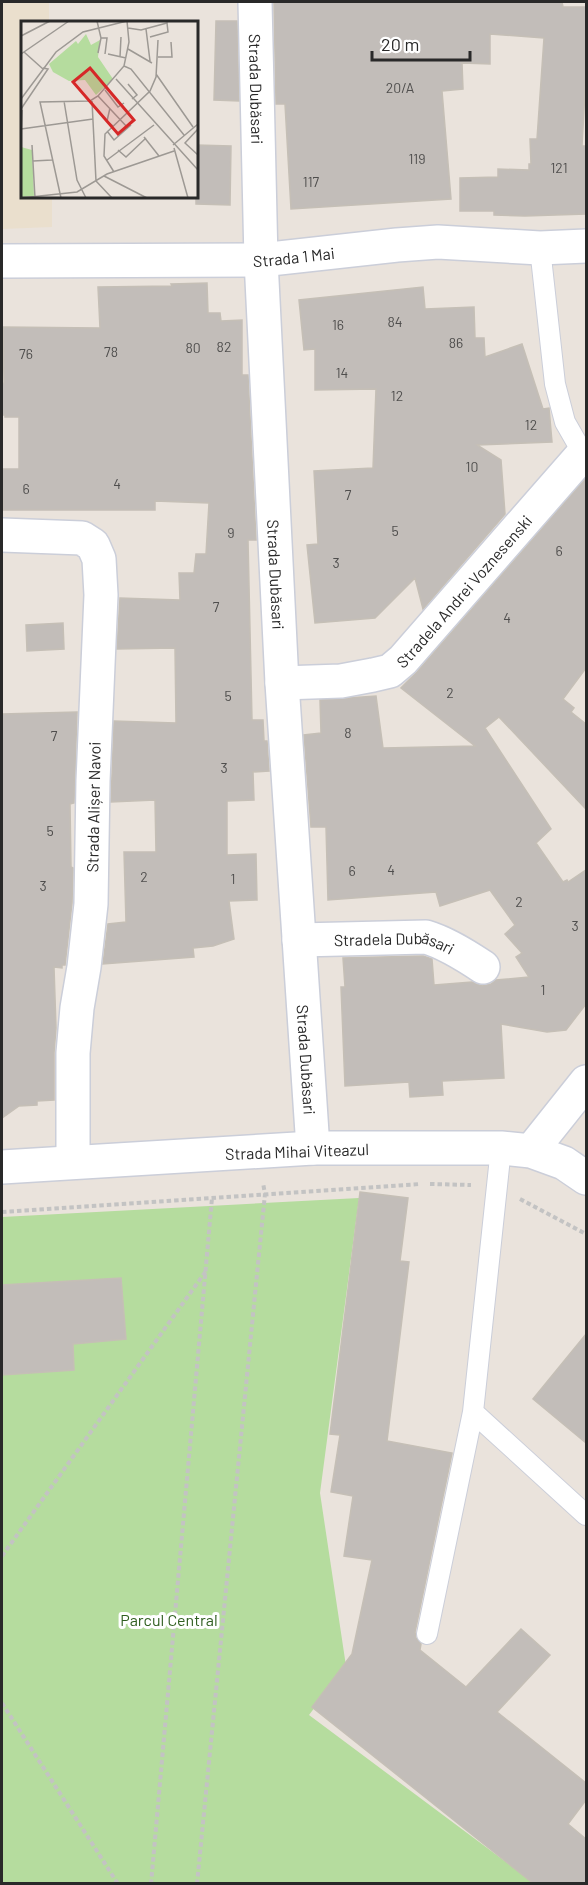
<svg xmlns="http://www.w3.org/2000/svg" width="588" height="1885" font-family="Barlow,sans-serif">
  <style>
    .education { fill: #eadfcd }
    .green { fill: #b5dc9e }
    .building { fill: #c2bdb9; stroke: #c5bfb6; stroke-width: 1.5 }
    .lines { fill: none; stroke-linecap: round; stroke-linejoin: round }
    .service-casing { stroke: #cbced9; stroke-width: 22 }
    .minor-casing { stroke: #cbced9; stroke-width: 36 }
    .tertiary-casing { stroke: #cbced9; stroke-width: 36 }
    .path { stroke: #c3c3c3; stroke-width: 4; stroke-dasharray: 4.5 3; stroke-linecap: butt }
    .service { stroke: #fff; stroke-width: 20 }
    .minor { stroke: #fff; stroke-width: 33 }
    .tertiary { stroke: #fff; stroke-width: 33 }
    .labels { text-anchor: middle; dominant-baseline: central; stroke-width: 6; stroke-linejoin: round; paint-order: stroke }
    .number-label { font-size: 14px; fill: #4f4e4d }
    .street-label { font-size: 16px; fill: #292929; stroke: #fff }
    .park-label { font-size: 16px; fill: #305f20; stroke: #fff }
    .inset-road { fill: none; stroke: #9d9994; stroke-width: 1.5 }
    .view { fill: #d62828; fill-opacity: 0.15; stroke: #d62828; stroke-width: 3 }
    .inset-edge { fill: none; stroke: #292929; stroke-width: 3 }
  </style>
  <rect width="100%" height="100%" fill="#eae3dc"/>
  <path class="education" d="M2,2H49V22H22V196L52,197V227L2,229Z"/>
  <path class="green" d="M359,1198L320,1493L346,1666L309,1715L534,1883L2,1884V1217Z"/>
  <path class="building" d="M274,2H562L563,7H586V74L582,146H586V214L525,216L494,215V211H460V178L498,177V169L529,170V164H531L530,139H537L544,38L490,34V64L462,63L463,89L442,91L451,199L291,209L285,104H276Z
    M216,21H237L239,101L214,100Z
    M196,145L231,146L230,205L196,204Z
    M207,283L208,313H220L221,321L242,320V375H248L256,540H248L252,720H263L264,741H267L269,771L253,772L254,800L227,801V855L256,854L257,900L229,901L234,939L213,946L193,948L194,957L103,964L108,924L126,922L124,852H156L155,800L111,802L114,721L176,723L175,648L117,649L120,598L180,600L179,573H194L196,554H206L209,503L155,501V510H3L2,469H19V417H5V415H2V384L4,383L3,327L100,328L98,287L172,286L171,284Z
    M423,287L425,309L474,307L475,338H484L485,357L522,344L543,409L549,408L552,442L477,445L501,460L505,514L423,609L415,578L375,618L315,623L307,545L318,544L314,471L373,468L376,389L315,390V349L304,350L299,300Z
    M586,478V668L563,699L574,708L571,712L586,724V809L499,717L485,728L551,829L536,843L563,882L567,880L568,882L586,870V1004L566,1030L547,1032L501,1024L504,1078L442,1081L443,1095L410,1097L409,1082L345,1086L341,987H345L343,958L423,956L432,959L434,985L472,982L482,986L491,984L496,980L529,977L516,957L522,953L505,934L515,925L490,890L440,906L436,892L328,900L326,827H311L304,735L321,733L320,700L376,696L383,748L475,746L401,688L417,672Z
    M63,623L64,649L27,651L26,625Z
    M77,712L74,803L70,804L71,867L73,868L72,903L65,965H62V968L54,967L56,1028L54,1053V1100L37,1101V1105L19,1106L2,1118V714Z
    M360,1192L408,1198L400,1261L409,1262L387,1441L452,1453L415,1632L416,1638L421,1644L420,1650L466,1687L521,1629L550,1655L497,1712L586,1783V1800L568,1824L586,1839V1884H534L312,1707L352,1654L372,1560L344,1556L353,1496L331,1492L340,1435L330,1434Z
    M121,1278L126,1339L73,1344L74,1370L2,1375V1285Z
    M586,1334V1443L533,1399Z"/>
  <g class="lines">
    <g class="service-casing">
      <path id="service" d="M540,248L555,384L565,422L577,443L582,455
        M473,1412L586,1515
        M427,1634L473,1412L501,1148"/>
    </g>
    <g class="minor-casing">
      <g id="minor">
        <path id="s1" d="M255,2L261,260L282,683L313,1148H501L531,1151L564,1163L586,1178"/>
        <path id="s2" d="M2,261L261,260L397,245L438,242L540,248L586,246"/>
        <path d="M2,535L82,538L93,545L99,559L101,595L93,781L91,904L84,967L77,1008L73,1053V1162"/>
        <path id="s3" d="M282,683L341,681L373,675L390,671L403,660L582,455"/>
        <path id="s4" d="M299,940L426,937C446,943 465,955 483,967"/>
        <path d="M531,1151L586,1082"/>
      </g>
    </g>
    <g class="tertiary-casing">
      <path id="tertiary" d="M2,1167L313,1148"/>
    </g>
    <path class="path" d="M430,1184L471,1185
      M520,1199L586,1234
      M2,1212L420,1184
      M2,1556L206,1271
      M2,1703L118,1884
      M151,1884L212,1198
      M197,1884L257,1274L265,1194L263,1183"/>
    <use href="#service" class="service"/>
    <use href="#minor" class="minor"/>
    <use href="#tertiary" class="tertiary"/>
  </g>
  <g class="labels">
    <g class="number-label">
      <text x="400" y="87">20/A</text>
      <text x="417" y="158">119</text>
      <text x="559" y="167">121</text>
      <text x="311" y="181">117</text>
      <text x="395" y="321">84</text>
      <text x="338" y="324">16</text>
      <text x="456" y="342">86</text>
      <text x="224" y="346">82</text>
      <text x="193" y="347">80</text>
      <text x="111" y="351">78</text>
      <text x="26" y="353">76</text>
      <text x="342" y="372">14</text>
      <text x="397" y="395">12</text>
      <text x="531" y="424">12</text>
      <text x="472" y="466">10</text>
      <text x="117" y="483">4</text>
      <text x="26" y="488">6</text>
      <text x="348" y="494">7</text>
      <text x="395" y="530">5</text>
      <text x="231" y="532">9</text>
      <text x="559" y="550">6</text>
      <text x="336" y="562">3</text>
      <text x="216" y="606">7</text>
      <text x="507" y="617">4</text>
      <text x="450" y="692">2</text>
      <text x="228" y="695">5</text>
      <text x="348" y="732">8</text>
      <text x="54" y="735">7</text>
      <text x="224" y="767">3</text>
      <text x="50" y="830">5</text>
      <text x="391" y="869">4</text>
      <text x="352" y="870">6</text>
      <text x="144" y="876">2</text>
      <text x="233" y="878">1</text>
      <text x="43" y="885">3</text>
      <text x="519" y="901">2</text>
      <text x="575" y="925">3</text>
      <text x="543" y="989">1</text>
    </g>
    <g class="street-label">
      <text stroke="none"><textPath href="#s1" startOffset="87">Strada Dubăsari</textPath></text>
      <text stroke="none"><textPath href="#s2" startOffset="292">Strada 1 Mai</textPath></text>
      <text stroke="none"><textPath href="#s1" startOffset="573">Strada Dubăsari</textPath></text>
      <text stroke="none"><textPath href="#s3" startOffset="218">Stradela Andrei Voznesenski</textPath></text>
      <text transform="translate(93 807) rotate(-89)">Strada Alișer Navoi</text>
      <text stroke="none"><textPath href="#s4" startOffset="96">Stradela Dubăsari</textPath></text>
      <text stroke="none"><textPath href="#s1" startOffset="1059">Strada Dubăsari</textPath></text>
      <text transform="translate(297 1151) rotate(-2)">Strada Mihai Viteazul</text>
    </g>
    <g class="park-label">
      <text x="169" y="1619">Parcul Central</text>
    </g>
  </g>
  <g transform="translate(21 21)">
    <rect width="177" height="177" fill="#eae3dc"/>
    <path d="M65,13L70,24L79,19L77,36L92,58L75,74L64,59L48,60L32,51L28,43L55,20L57,23ZM0,126L11,129L13,175L0,176Z" fill="#b5dc9e"/>
    <path class="inset-road" d="M76,0L80,17L77,32M107,7L120,9L146,2L147,11L129,16M125,8L129,40M0,15L29,0M80,17H86L84,33M107,28L131,42M3,31L22,48M0,33L48,0M87,33L105,37M99,36L100,16M137,36H151L150,21M103,45L110,48L163,114M135,53L172,106M95,58L177,149M107,63L116,74L111,78M84,69L97,86L103,82M77,75L107,107M0,78L35,31L62,11L106,0M43,80L56,159L65,177M71,80L75,160L91,177M89,87L86,100L92,105M0,88L27,48L22,47M0,108L72,98M177,108L164,122L177,134M86,110L93,119L110,104M0,116L1,89M123,116L138,135M11,124L14,177M152,124L177,103M153,127L167,177M97,129L105,136L125,117M86,139L133,104M12,140L31,139M93,151L83,135L84,113L129,70L135,56L137,19M83,155L126,177M0,177L56,171L86,153L153,130M40,177L19,81L69,80L77,75L103,45L108,21L106,0"/>
    <path class="view" d="M69,47L113,99L97,113L52,61Z"/>
    <rect width="177" height="177" class="inset-edge"/>
  </g>
  <rect width="588" height="1885" fill="none" stroke="#292929" stroke-width="6"/>
  <path d="M372 51v9h98v-9" fill="none" stroke="#292929" stroke-width="3"/>
  <text x="381" y="51" font-size="18" fill="#292929" stroke="#ffffff" stroke-width="4.5" paint-order="stroke">20 m</text>
</svg>
